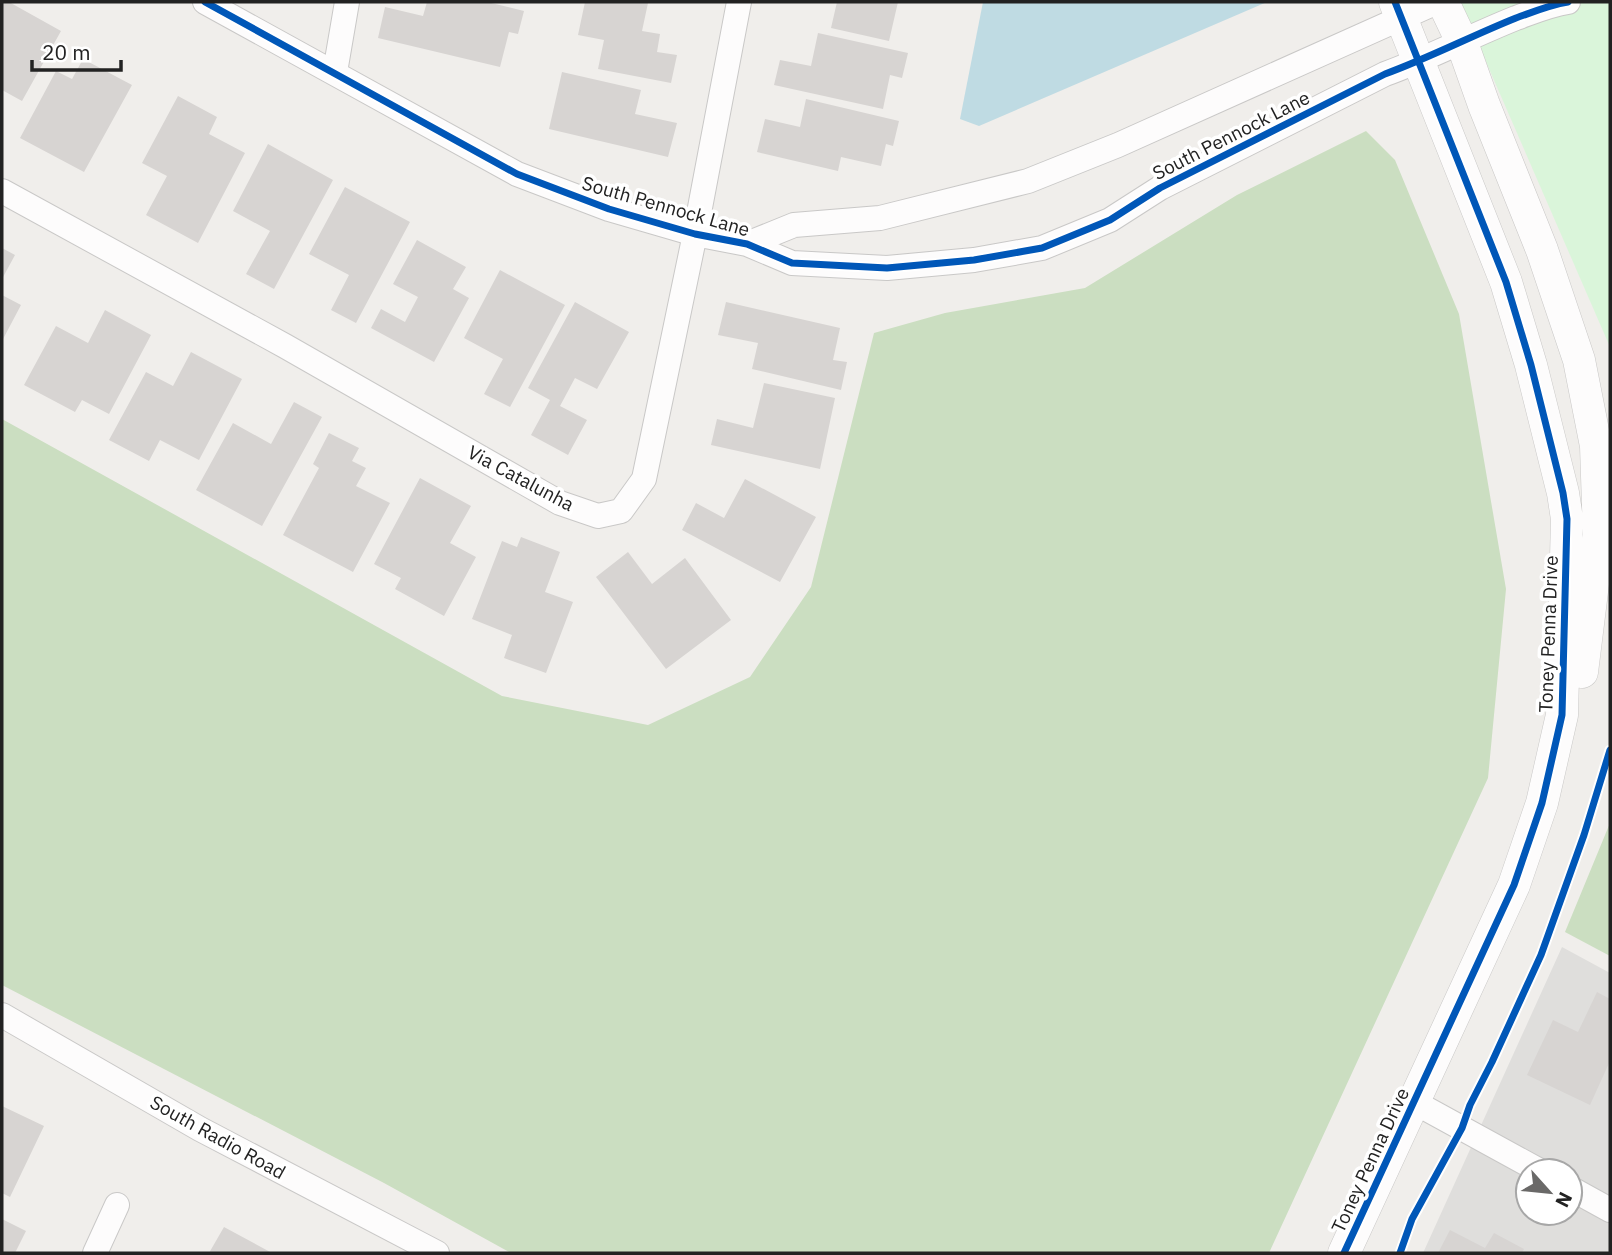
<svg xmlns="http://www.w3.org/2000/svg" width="1612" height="1255" font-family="'IBM Plex Sans',sans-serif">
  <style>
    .residential { fill: #dfdedc; fill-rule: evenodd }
    .forest { fill: #cbdec1 }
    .park { fill: #daf5da }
    .water { fill: #bfdbe3 }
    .building { fill: #d7d4d2 }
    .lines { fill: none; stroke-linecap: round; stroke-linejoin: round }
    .minor-casing { stroke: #c9c8c7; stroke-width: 26 }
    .tertiary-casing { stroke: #c9c8c7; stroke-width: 33 }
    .minor { stroke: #fdfcfc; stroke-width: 24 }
    .tertiary { stroke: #fdfcfc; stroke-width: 32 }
    .cycleway-casing { stroke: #fff; stroke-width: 11 }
    .cycleway { stroke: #0057b8; stroke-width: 7 }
    .labels { text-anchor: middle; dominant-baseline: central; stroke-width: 7; stroke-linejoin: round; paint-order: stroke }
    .street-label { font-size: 19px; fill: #222; stroke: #fff }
  </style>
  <rect width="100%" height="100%" fill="#f0eeeb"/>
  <path class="residential" d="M1562,947L1610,973V1253H1423ZM1528,1171H1570V1213H1528Z"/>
  <path class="forest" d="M1366,131L1395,160L1459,314L1506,589L1488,778L1269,1253H511L384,1183L2,985V419L502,696L648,725L750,677L811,587L874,333L945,313L1085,288L1237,195Z
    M1610,823V956L1565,932Z"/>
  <path class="park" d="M1460,2H1610V347Z"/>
  <path class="water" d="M983,2H1267L979,126L960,119Z"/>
  <path class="building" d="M2,2H9L61,31L22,101L2,90Z
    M427,2H487L524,11L518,34L509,32L500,67L378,38L385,7L423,16Z
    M585,2L648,3L642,31L660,34L657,52L677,55L671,83L598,69L604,40L578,35Z
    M837,2H898L889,41L831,28Z
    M818,33L908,53L902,78L890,75L883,109L774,85L780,60L811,66Z
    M83,59L132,85L84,172L20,138L56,71L72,79Z
    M562,72L641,90L635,114L677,123L668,157L549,129Z
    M178,96L217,117L209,134L245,153L198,243L146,215L167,176L142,163Z
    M806,99L899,121L893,146L886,144L881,166L841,157L838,171L757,152L765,119L800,127Z
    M268,144L333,180L274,289L246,274L270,231L233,211Z
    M345,187L410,222L356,323L331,310L349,275L309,254Z
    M417,240L466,267L453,289L469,298L434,362L371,328L381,309L405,322L418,297L393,284Z
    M2,248L15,255L2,279Z
    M500,270L565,305L510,407L484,394L503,359L464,338Z
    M2,295L21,305L2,341Z
    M575,302L629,332L597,389L575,378L560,406L587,420L568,455L531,435L550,400L528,388Z
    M726,302L840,328L833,360L847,362L841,390L752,369L758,343L718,335Z
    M105,310L151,335L109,414L82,400L75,412L24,385L56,326L88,343Z
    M191,352L242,379L199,460L160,440L149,461L109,440L146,372L173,386Z
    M764,383L835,398L820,469L711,445L717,419L753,428Z
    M294,402L322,417L262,526L196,490L233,423L271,444Z
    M329,433L359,448L352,461L366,468L356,486L390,503L353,572L283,535L319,468L313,464Z
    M420,478L471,506L450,543L476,557L444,616L395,589L401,578L374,564Z
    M745,479L816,517L780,582L682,530L696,503L724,518Z
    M521,537L560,552L545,592L573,602L546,673L504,658L512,635L472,619L502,541L517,547Z
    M628,552L652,584L685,558L731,620L666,669L596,577Z
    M1597,992L1610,999V1061L1590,1105L1527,1075L1553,1020L1578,1032Z
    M2,1106L44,1126L10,1197L2,1193Z
    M2,1219L26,1231L15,1253H2Z
    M224,1227L272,1253H209Z
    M1450,1230L1485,1248L1494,1233L1524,1249L1522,1253H1438Z"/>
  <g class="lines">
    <g class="minor-casing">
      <path id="minor" d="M205,2L517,174L609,209L695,234L747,244L792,263L887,268L974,260L1042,248L1110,220L1160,188L1385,74C1429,58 1471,36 1516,18C1533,12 1549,5 1568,2
        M335,72L347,2
        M2,191L285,346L560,503L598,516L621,511L644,479L695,234L739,2
        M747,244L794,225L880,218L1028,181L1118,145L1437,2
        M2,1015L200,1129L437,1253
        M1414,1102L1540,1171
        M1570,1188L1610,1210
        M95,1253L117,1205"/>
    </g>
    <g class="tertiary-casing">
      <path id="tertiary" d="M1443,2L1461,40L1484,105L1542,250L1579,360L1596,446L1599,535L1582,672
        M1344,1253L1514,885L1542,803L1562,715L1567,519L1563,493L1531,365L1506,282L1395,2"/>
    </g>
    <use href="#minor" class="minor"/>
    <use href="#tertiary" class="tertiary"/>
    <g class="cycleway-casing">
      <path id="cycleway" d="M205,2L517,174L609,209L695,234L747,244L792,263L887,268L974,260L1042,248L1110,220L1160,188L1385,74C1429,58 1471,36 1516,18C1533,12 1549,5 1568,2
        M1344,1253L1514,885L1542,803L1562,715L1567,519L1563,493L1531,365L1506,282L1395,2
        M1400,1253L1412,1219L1462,1128L1470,1105L1492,1062L1541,955L1584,835L1610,750"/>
    </g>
    <use href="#cycleway" class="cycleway"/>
  </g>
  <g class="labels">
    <g class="street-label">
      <text transform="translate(1231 135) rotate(-27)">South Pennock Lane</text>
      <text transform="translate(666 206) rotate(16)">South Pennock Lane</text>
      <text transform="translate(521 478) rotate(28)">Via Catalunha</text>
      <text transform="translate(1548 634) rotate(-88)">Toney Penna Drive</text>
      <text transform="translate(218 1137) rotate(29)">South Radio Road</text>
      <text transform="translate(1370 1160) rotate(-65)">Toney Penna Drive</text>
    </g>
  </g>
  <rect width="1612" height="1255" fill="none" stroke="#222222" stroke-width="7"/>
  <g transform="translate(1549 1192) rotate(117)"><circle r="33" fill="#ffffff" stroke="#a7a7a7" stroke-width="2"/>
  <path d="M0-5L12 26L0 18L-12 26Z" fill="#6a6968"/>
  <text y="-10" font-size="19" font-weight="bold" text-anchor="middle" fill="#222222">N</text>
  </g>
  <path d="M32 60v10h89v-10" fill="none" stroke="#222222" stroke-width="3.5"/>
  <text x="42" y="60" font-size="21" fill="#222222" stroke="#ffffff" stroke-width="5" paint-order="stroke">20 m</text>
</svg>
